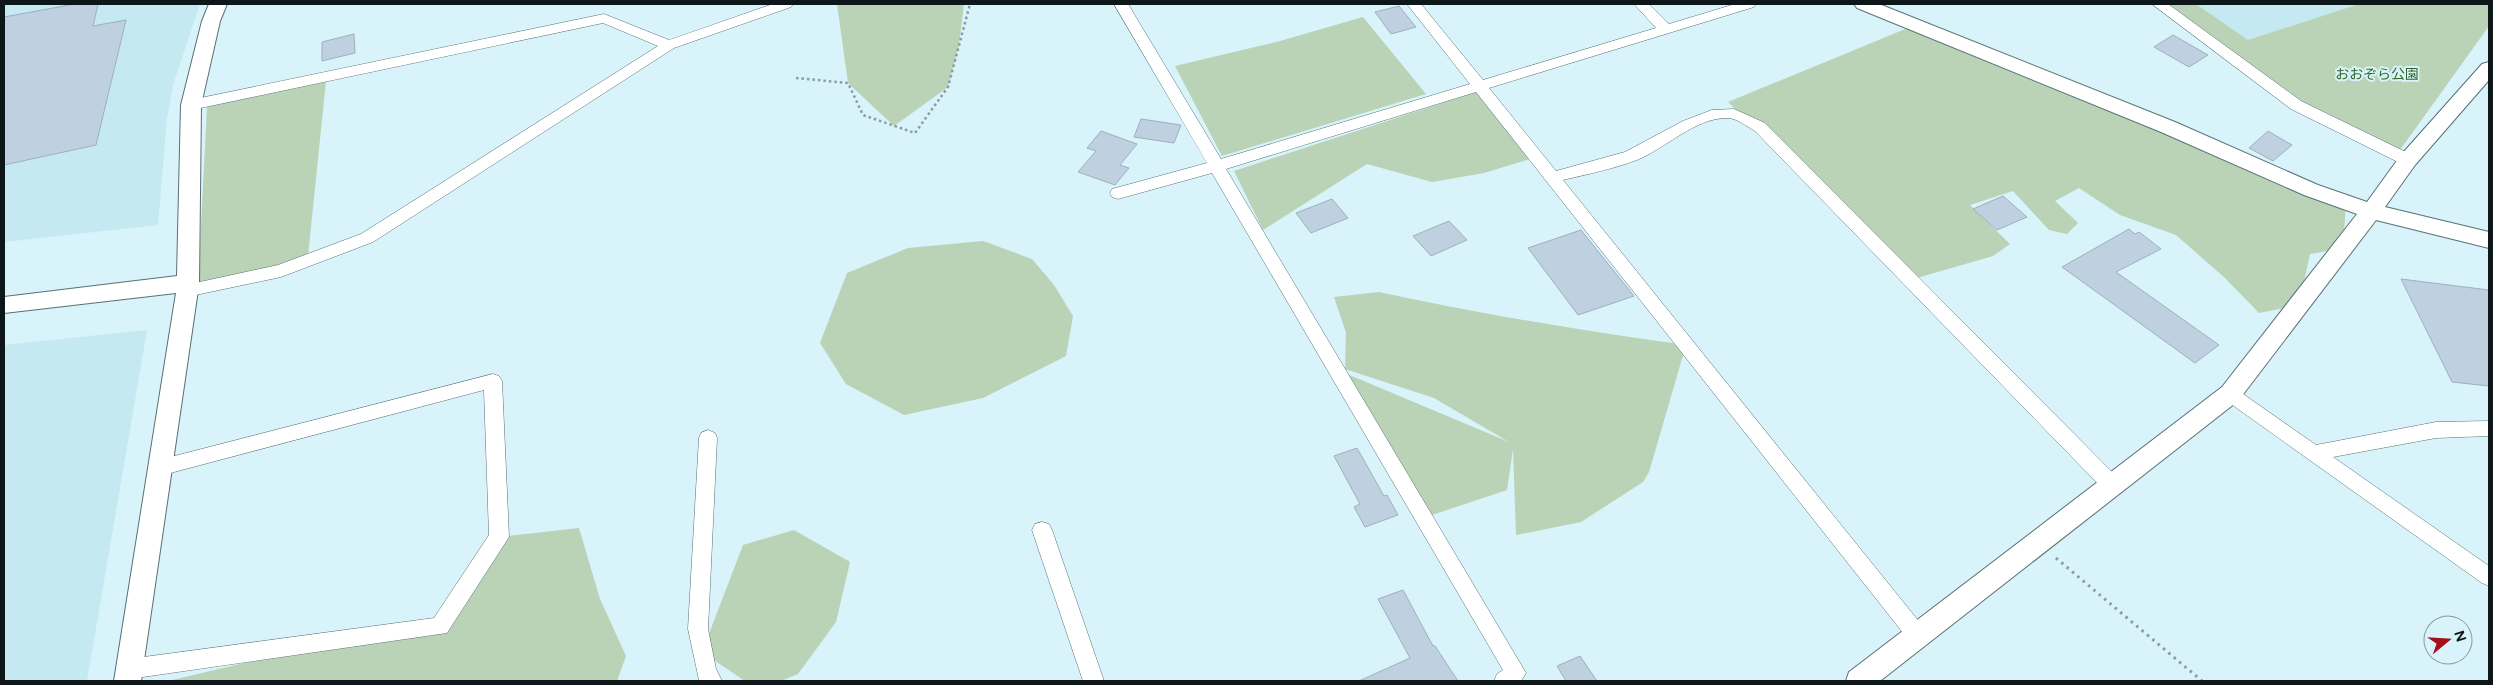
<svg xmlns="http://www.w3.org/2000/svg" width="2493" height="685" font-family="Figtree,'Noto Sans JP',sans-serif">
  <style>
    .built { fill: #c4e9f0 }
    .green { fill: #bad2b5 }
    .building { fill: #bfd0e0; stroke: #9eafbe }
    .lines { fill: none; stroke-linecap: round; stroke-linejoin: round }
    .minor-casing { stroke: #587175; stroke-width: 1 }
    .tertiary-casing { stroke: #587175; stroke-width: 2 }
    .path-far1 { stroke: #889ca1; stroke-width: 2.5; stroke-dasharray: 2.5 3; stroke-linecap: butt }
    .path { stroke: #889ca1; stroke-width: 3; stroke-dasharray: 2.5 4.5; stroke-linecap: butt }
    .minor { fill: #fff; fill-rule: evenodd }
    .tertiary { fill: #fff; fill-rule: evenodd }
    .labels { text-anchor: middle; dominant-baseline: central; stroke-width: 4; stroke-linejoin: round; paint-order: stroke }
    .park-label { font-size: 14px; fill: #33662b; stroke: #d8f3f9 }
  </style>
  <rect width="100%" height="100%" fill="#d8f3f9"/>
  <path class="built" d="M4,4H200L173,85L167,119L158,225L4,242Z
    M2196,4H2359L2248,40Z
    M147,330L87,681H4V345Z"/>
  <path class="green" d="M837,4H964L959,45L948,87L894,126L848,83Z
    M2161,4H2196L2248,40L2359,4H2489V26L2400,150L2285,97Z
    M1363,17L1426,94L1222,156L1175,66L1280,41Z
    M1915,25L2284,186L2346,202L2343,248L2310,254L2299,305L2259,313L2225,278L2176,235L2120,215L2079,188L2055,201L2078,223L2067,234L2049,230L2013,191L1970,205L2010,244L1993,256L1903,282L1876,245L1728,102Z
    M326,81L308,256L269,273L198,284L207,107Z
    M1476,92L1537,157L1484,173L1432,182L1367,164L1263,230L1234,171Z
    M983,241L1032,259L1054,285L1073,316L1066,356L983,398L904,415L846,384L820,343L847,273L908,248Z
    M1379,292C1481,314 1583,331 1686,345L1649,472L1643,482L1581,522L1516,535L1513,449L1507,490L1432,515L1347,374L1509,442L1434,398L1345,369L1346,333L1334,297Z
    M579,528L600,599L626,656L617,681H168L351,638L440,626L499,537Z
    M794,530L850,562L836,622L798,674L781,681H745L702,652L743,545Z"/>
  <path class="building" d="M75,4H98L93,26L126,20L96,145L4,165V17Z
    M1399,6L1416,27L1391,34L1375,12Z
    M354,34L355,53L322,61V42Z
    M2173,35L2208,55L2189,67L2154,47Z
    M1141,119L1181,125L1174,143L1134,137Z
    M1101,131L1137,144L1120,165L1129,168L1115,185L1078,172L1096,151L1087,148Z
    M2268,131L2292,145L2273,161L2249,148Z
    M2003,196L2027,217L1997,230L1973,209Z
    M1332,199L1348,218L1311,233L1296,213Z
    M1449,221L1467,240L1431,256L1413,236Z
    M2129,229L2135,234L2139,232L2161,249L2116,272L2219,345L2195,363L2062,267Z
    M1581,230L1634,296L1578,315L1528,248Z
    M2401,279L2489,290V386L2452,382Z
    M1357,448L1384,496L1387,495L1398,515L1365,527L1354,507L1360,504L1334,456Z
    M1403,590L1433,646H1435L1458,681H1359L1410,658L1378,599Z
    M1580,656L1597,681H1566L1557,666Z"/>
  <g class="lines">
    <g class="minor-casing">
      <path id="minor" d="M773,4H793L791,7L674,48L373,242L281,277L186,297L180,296L178,291L180,286L186,285L278,265L361,234L658,46L603,23L191,110L183,105L186,101L604,14L669,40Z
        M1114,4H1128L1221,159L1470,84L1407,4H1421L1483,80L1656,28L1634,4H1649L1669,24L1735,4H1756L1754,7L1489,88L1556,171L1625,152L1683,121L1712,110L1734,109L1765,123L2119,479L2121,485L2119,491L2112,493L2105,491L1755,131C1746,126 1737,118 1727,118C1695,118 1666,148 1637,160C1613,169 1588,174 1563,180L1925,629L1928,636L1925,643L1918,645L1911,643L1476,92L1226,169L1526,673L1521,681H1494L1497,674L1503,670L1212,173L1118,199L1112,197L1110,193L1112,189L1207,163Z
        M2152,4H2168L2301,101L2414,156L2416,160L2414,164H2402L2291,109Z
        M493,374L499,376L502,381L509,537L447,633L129,679L122,676L119,669L122,662L129,659L434,618L489,535L484,390L159,476L152,474L150,468L152,462L159,460Z
        M2230,387L2236,389L2316,445L2436,422L2489,421V436L2436,438L2333,457L2489,566V586L2482,583L2224,399L2221,394L2224,389Z
        M708,430L715,433L717,438L708,629L716,669L722,681L699,680L688,629L699,438L701,433Z
        M1042,522L1049,524L1052,530L1104,681H1083L1032,530L1035,524Z"/>
    </g>
    <g class="tertiary-casing">
      <path id="tertiary" d="M209,4H227L220,21L201,105L199,283L141,681H114L176,293L4,313V297L177,276L181,105L202,21Z
        M1854,4H1879L2175,122L2318,185L2367,202L2401,155L2482,64L2489,62V80L2415,165L2385,207L2489,232V248L2376,220L2238,401L1880,681H1846L1849,672L2222,387L2357,214L2304,195L2161,132L1857,8Z"/>
    </g>
    <path class="path-far1" d="M796,78L848,83L863,115L915,133L948,87L970,4"/>
    <path class="path" d="M2056,558L2202,681"/>
    <use href="#minor" class="minor"/>
    <use href="#tertiary" class="tertiary"/>
  </g>
  <g class="labels">
    <g class="park-label">
      <text x="2377" y="74">おおぞら公園</text>
    </g>
  </g>
  <rect width="2493" height="685" fill="none" stroke="#0d1719" stroke-width="10"/>
  <g transform="translate(2448 640) rotate(72)"><circle r="24" fill="#d8f3f9" stroke="#879b9f"/>
  <path d="M0-4L9 19L0 12L-9 19Z" fill="#a60f1a"/>
  <text y="-8" font-size="14" font-weight="bold" text-anchor="middle" fill="#0d1719">N</text>
  </g>
</svg>
